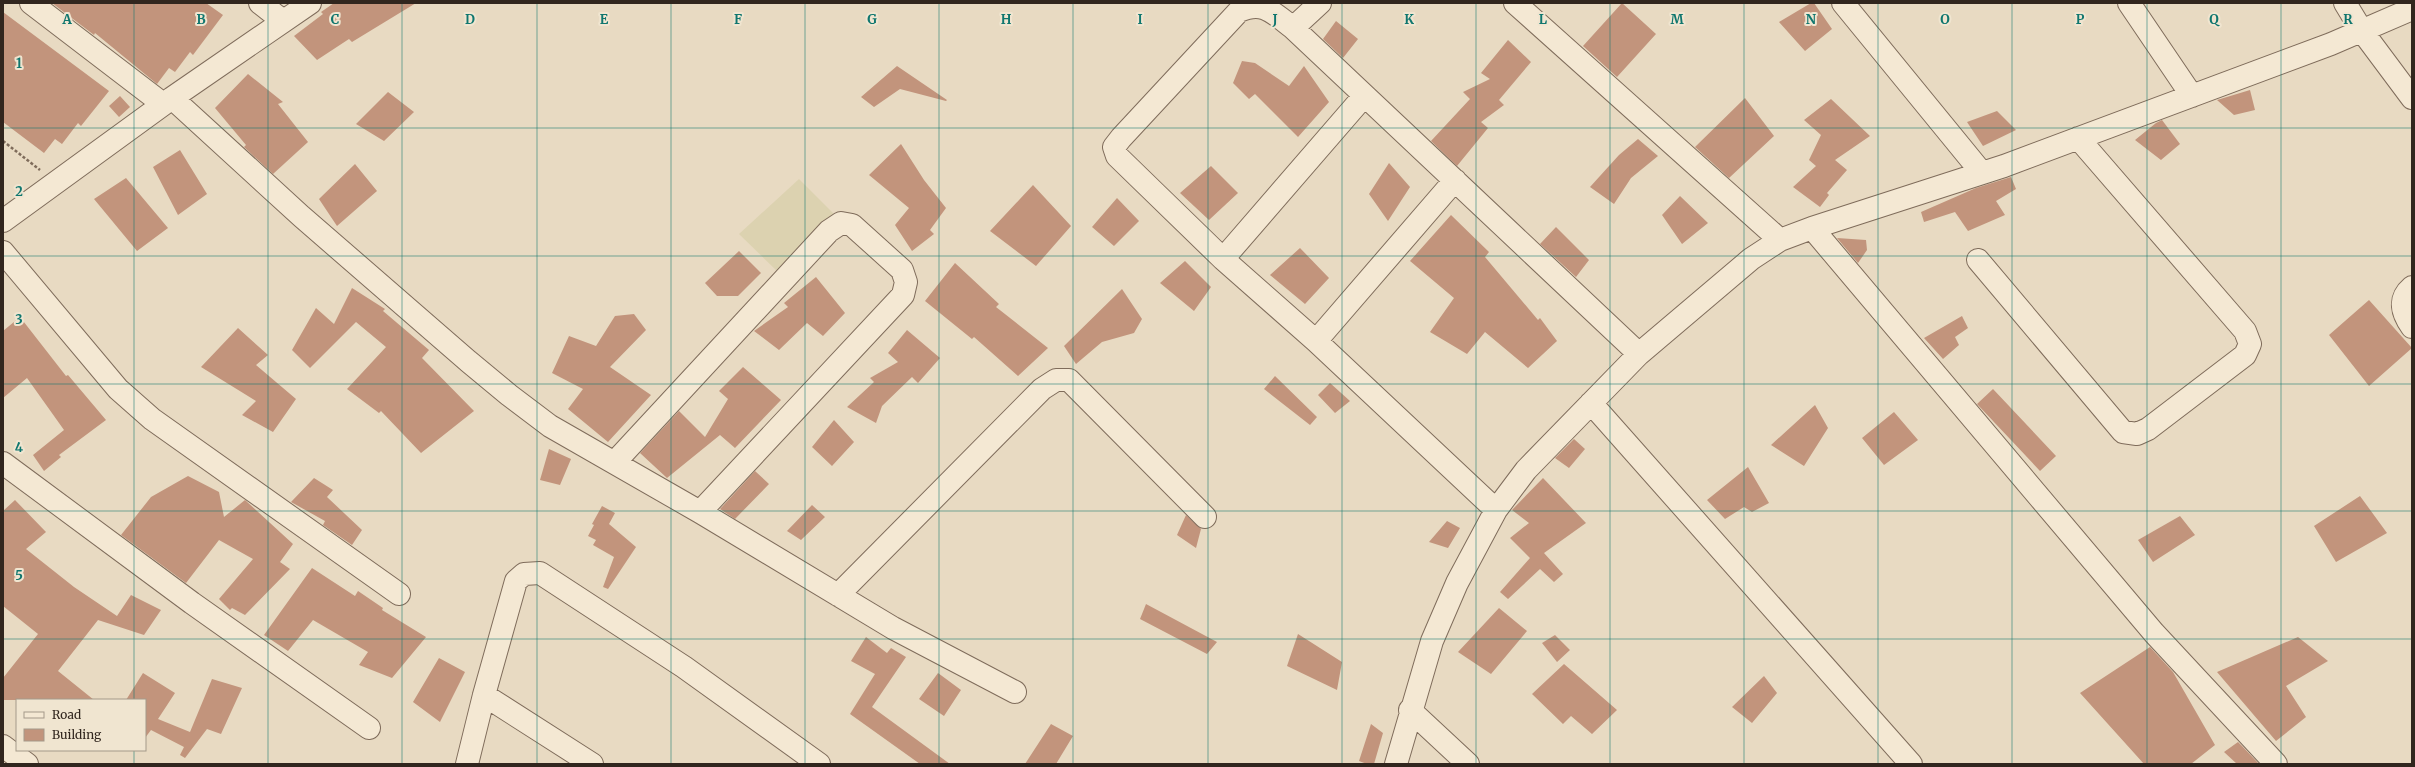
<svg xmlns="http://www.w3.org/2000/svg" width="2415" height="767" font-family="Merriweather,serif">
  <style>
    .farmland { fill: #dcd2b0 }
    .building { fill: #c2947c }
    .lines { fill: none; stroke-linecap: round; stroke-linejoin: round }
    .minor-casing { stroke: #7f6c5b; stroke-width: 24 }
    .path { stroke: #7f6c5b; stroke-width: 2.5; stroke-dasharray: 3 2; stroke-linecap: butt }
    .minor { stroke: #f4e8d3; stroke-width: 22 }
    .grid { fill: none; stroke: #0f766e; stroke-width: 1; stroke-opacity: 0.55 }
    .grid-label { font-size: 13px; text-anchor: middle; font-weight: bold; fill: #0f766e; stroke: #f0e5d0; stroke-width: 4; stroke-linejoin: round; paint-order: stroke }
  </style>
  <rect width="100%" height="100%" fill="#e8dac2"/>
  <path class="farmland" d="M799,179L837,217L777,271L739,234Z"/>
  <path class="building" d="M52,3H206L223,15L193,55L190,52L175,72L169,68L157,84L95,33L94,35Z
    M334,3H416L352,42L349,39L317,60L294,36L323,14L321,12Z
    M1622,3L1656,34L1617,77L1583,46Z
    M1811,3H1814L1832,29L1805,51L1779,22Z
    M3,12L109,91L81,126L78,123L62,144L55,139L44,153L3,122Z
    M1336,21L1358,39L1343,58L1323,39Z
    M1508,40L1531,62L1499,100L1504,105L1481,122L1488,128L1457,166L1431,141L1470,99L1463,92L1490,79L1481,73Z
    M1242,61L1255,63L1289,86L1304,66L1329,102L1298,137L1255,94L1249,99L1233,83Z
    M897,66L947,100L946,101L900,89L874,107L861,97Z
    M248,74L283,102L278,104L308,142L273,174L244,147L246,145L215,108Z
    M2250,90L2255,110L2234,115L2217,100Z
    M388,92L414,112L384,141L356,124Z
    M120,96L130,107L119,117L109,106Z
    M1745,98L1774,136L1729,178L1695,147Z
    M1831,99L1870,136L1835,160L1847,170L1827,193L1829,195L1820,207L1793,187L1816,166L1809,160L1821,135L1804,120Z
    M1997,111L2016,130L1983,146L1967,122Z
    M2162,120L2180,144L2161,160L2135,140L2156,123Z
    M1638,139L1658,156L1631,178L1614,204L1590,187L1619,155Z
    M901,144L924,180L946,208L930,230L934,234L912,251L895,225L909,208L869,175Z
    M180,150L207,194L178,215L153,167Z
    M1389,163L1410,187L1388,221L1369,194Z
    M355,164L377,191L337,226L319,199Z
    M1211,166L1238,193L1209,220L1180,193Z
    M2011,177L2016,189L1996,201L2005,215L1968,231L1955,212L1924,222L1921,212L1976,188Z
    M126,178L168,228L137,251L94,199Z
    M1033,185L1071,226L1036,266L990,231Z
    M1680,196L1708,223L1682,244L1662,215Z
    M1117,198L1139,221L1114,246L1092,227Z
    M1451,215L1489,252L1485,257L1538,320L1540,318L1557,341L1528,368L1485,332L1467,354L1430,332L1454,298L1410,261Z
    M1556,227L1589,260L1576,277L1540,244Z
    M1837,238L1866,240L1867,250L1858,263Z
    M1300,248L1329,278L1305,304L1270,275Z
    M739,251L761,273L738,296H717L705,283Z
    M1185,261L1211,287L1194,311L1160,283Z
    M955,263L999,304L996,307L1048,348L1018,376L974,337L972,339L925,301Z
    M816,277L845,313L823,336L807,323L779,350L754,331L788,307L784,303Z
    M352,288L385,309L383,311L429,350L422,358L474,411L421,453L381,411L379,413L347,389L386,347L356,322L310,368L292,350L316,308L334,324Z
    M1122,289L1142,319L1134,333L1102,342L1076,364L1064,346Z
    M2369,300L2412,348L2369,386L2329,335Z
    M634,314L646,330L610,367L651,395L608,442L568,409L583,389L552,373L569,336L596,346L615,316Z
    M1962,316L1968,328L1955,337L1959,345L1943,359L1924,338Z
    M20,317L66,376L68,375L106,420L59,455L61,457L44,471L33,455L64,430L27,378L3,398V331Z
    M238,328L268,355L256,365L296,399L273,432L242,415L256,401L201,367Z
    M907,330L940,358L918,383L912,377L882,406L876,423L847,407L874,382L870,378L898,362L888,353Z
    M743,367L781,400L735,448L720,435L667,478L640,453L679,411L705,437L728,399L719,391Z
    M1275,376L1317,417L1310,425L1264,389Z
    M1330,383L1350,401L1335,413L1318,395Z
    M1993,389L2056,456L2040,471L1977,404Z
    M1815,405L1828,428L1804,466L1771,445Z
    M1894,412L1918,440L1884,465L1862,438Z
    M834,420L854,442L832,466L812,447Z
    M1574,439L1585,449L1569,468L1555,458Z
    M549,449L571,459L560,485L540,480Z
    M1748,467L1769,503L1752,512L1744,507L1725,519L1707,500Z
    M755,471L769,484L735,519L720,509Z
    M188,476L219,492L224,517L245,500L293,544L280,562L290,569L245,615L232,608L230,610L219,599L253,559L219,540L186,583L121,535L151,497Z
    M314,478L333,490L327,497L362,530L352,545L323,525L325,521L291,502Z
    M1543,478L1586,523L1544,553L1563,574L1554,582L1540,569L1508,599L1500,592L1530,558L1510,538L1529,523L1512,510Z
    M2360,496L2387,533L2336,562L2314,526Z
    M15,500L46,532L26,549L74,587L117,616L131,595L161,610L144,635L98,620L58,671L94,700H3V678L38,634L3,606V511Z
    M812,505L825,517L801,540L787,531Z
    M602,506L615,513L609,524L636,547L608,589L603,587L614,557L593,545L596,540L588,536L594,525L592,524Z
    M1186,515L1201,529L1196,548L1177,535Z
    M2180,516L2195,535L2153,562L2138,540Z
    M1447,521L1460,528L1448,548L1429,542Z
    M312,568L355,596L358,591L383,608L382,610L426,637L392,678L359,665L368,652L313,620L288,651L264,635Z
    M1146,604L1217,642L1207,654L1140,619Z
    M1499,608L1527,631L1491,674L1458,652Z
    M1298,634L1342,662L1337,690L1287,666Z
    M1555,635L1570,650L1557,662L1542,643Z
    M866,637L887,653L891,648L906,657L872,707L950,764H920L850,714L875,674L851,661Z
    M2298,637L2328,661L2286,686L2306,717L2276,741L2217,672Z
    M2150,647L2173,672L2215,745L2191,764H2144L2080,693Z
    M439,658L465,672L440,722L413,702Z
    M1564,664L1617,710L1592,734L1571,716L1563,724L1532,694Z
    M143,673L175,693L158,719L190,732L212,679L242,688L221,734L207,729L185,758L180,755L184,747L151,730L145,738V700H126Z
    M938,673L961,690L944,716L919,699Z
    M1764,676L1777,693L1752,723L1732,707Z
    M1051,724L1073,736L1056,764H1025Z
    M1371,724L1383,733L1374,764H1367L1359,761Z
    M2238,742L2242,746L2259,764H2237L2224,752Z"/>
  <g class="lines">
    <g class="minor-casing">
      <path id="minor" d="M31,3L163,104
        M260,3L283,21
        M1515,3L1780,240
        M1843,3L1982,173
        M2129,3L2192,96
        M2345,3L2362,31L2412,98
        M1293,28L1320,3
        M172,98L301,216L468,361L509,395L550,426L700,512L893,628L1015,692
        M3,221L172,98L310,3
        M1812,228L2154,633L2276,764
        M3,252L118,389L152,419L399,594
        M1223,259L1364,96
        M1978,260L2123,432L2137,434L2148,429L2245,355L2250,344L2245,331L2078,138
        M2412,287C2398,299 2402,313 2412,327
        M1316,341L1455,180
        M1591,403L1911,764
        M615,462L829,231L841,223L852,225L902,270L906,282L903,295L700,512
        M3,463L192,603L369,728
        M1496,510L1316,341L1223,259L1117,156L1114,147L1121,138L1239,11C1264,0 1273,13 1293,28L1639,354
        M838,595L1042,389L1056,380H1069L1205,517
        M484,695L592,764
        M1410,710L1468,764
        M3,746L27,764
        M467,764L484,695L516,581L524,574L540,573L684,667L819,764
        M1396,764L1432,641L1457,583L1496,510L1526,470L1639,354L1751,259L1780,240L1812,228L2004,166L2331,44L2412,9"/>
    </g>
    <path class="path" d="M3,141L40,170"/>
    <use href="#minor" class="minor"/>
  </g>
  <path class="grid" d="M134,3V700M268,3V764M402,3V764M537,3V764M671,3V764M805,3V764M939,3V764M1073,3V764M1208,3V764M1342,3V764M1476,3V764M1610,3V764M1744,3V764M1878,3V764M2012,3V764M2147,3V764M2281,3V764M3,128H2412M3,256H2412M3,384H2412M3,511H2412M3,639H2412M134,750V764"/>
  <g class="grid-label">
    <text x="67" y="24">A</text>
    <text x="201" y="24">B</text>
    <text x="335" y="24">C</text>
    <text x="470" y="24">D</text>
    <text x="604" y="24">E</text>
    <text x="738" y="24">F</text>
    <text x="872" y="24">G</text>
    <text x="1006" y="24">H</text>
    <text x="1140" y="24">I</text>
    <text x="1275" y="24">J</text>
    <text x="1409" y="24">K</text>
    <text x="1543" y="24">L</text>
    <text x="1677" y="24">M</text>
    <text x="1811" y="24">N</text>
    <text x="1945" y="24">O</text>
    <text x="2080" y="24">P</text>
    <text x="2214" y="24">Q</text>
    <text x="2348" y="24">R</text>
    <text x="19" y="68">1</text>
    <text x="19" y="196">2</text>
    <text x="19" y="324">3</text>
    <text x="19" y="452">4</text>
    <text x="19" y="580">5</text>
  </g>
  <rect width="2415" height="767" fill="none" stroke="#31261e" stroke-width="8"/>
  <rect x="16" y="699" width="130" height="52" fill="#f0e5d0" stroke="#a49989"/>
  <rect x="24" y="712" width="20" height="6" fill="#f4e8d3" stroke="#a49989"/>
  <text x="52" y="719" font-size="12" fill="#31261e">Road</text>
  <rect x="24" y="729" width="20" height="12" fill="#c2947c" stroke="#a49989"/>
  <text x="52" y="739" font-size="12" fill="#31261e">Building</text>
</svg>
